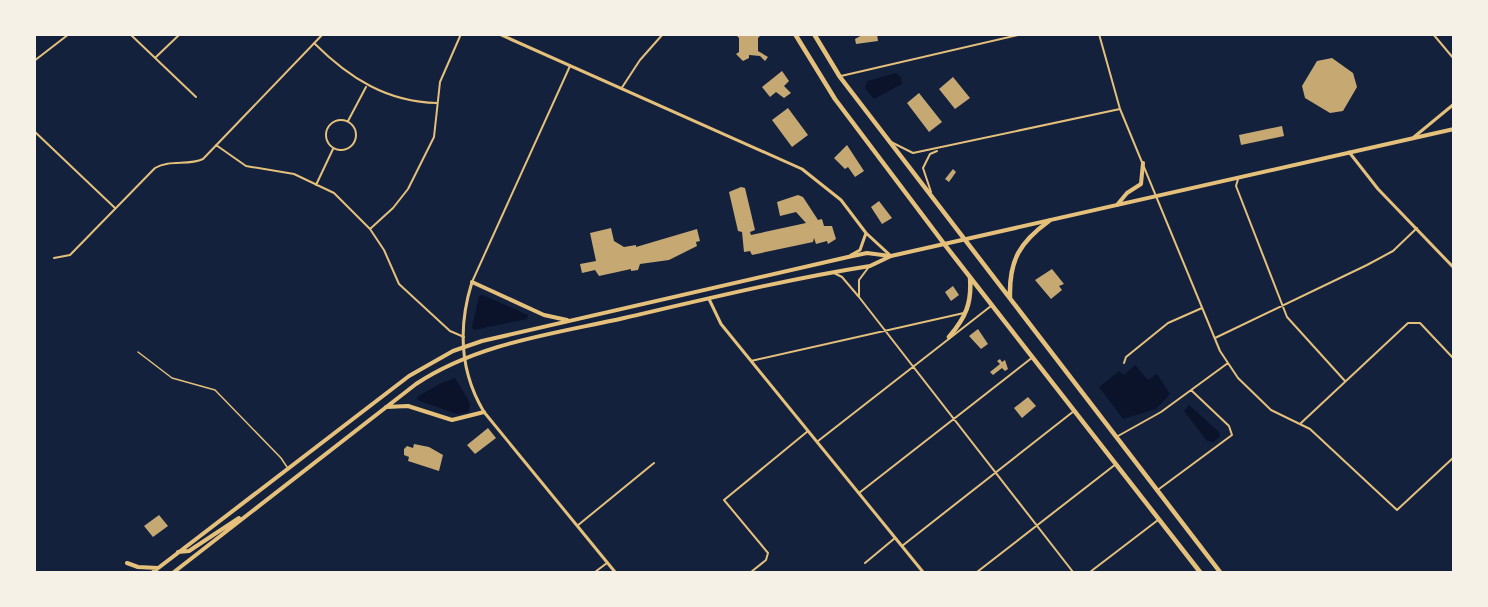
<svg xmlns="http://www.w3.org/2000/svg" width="1488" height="607" font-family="'DM Sans',sans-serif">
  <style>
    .water { fill: #0b132b }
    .building { fill: #c6a872 }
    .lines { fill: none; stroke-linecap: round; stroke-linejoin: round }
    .service { stroke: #e5c07b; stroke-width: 1.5 }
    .minor { stroke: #e5c07b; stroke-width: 2 }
    .tertiary { stroke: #e5c07b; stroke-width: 3 }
    .primary { stroke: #e5c07b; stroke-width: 4 }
    .trunk { stroke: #e5c07b; stroke-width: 4.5 }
  </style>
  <rect width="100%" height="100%" fill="#14213d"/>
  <path class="water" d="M896,73L901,77L902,84L874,99L865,88L867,81Z
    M483,295L528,315L527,319L474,330L472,327L479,296Z
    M1135,365L1148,380L1157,374L1170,394L1156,409L1123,419L1099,387L1119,371L1124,375Z
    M455,378L470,403L469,412L457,414L417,400V397L441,383Z
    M1189,405L1219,432L1220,437L1213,442L1207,441L1184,411Z"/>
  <path class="building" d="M735,34H762L758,38V51L768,57L765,61L760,56L749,55V58L743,61L736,54L739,52V38Z
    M864,34H877L878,41L856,44L855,39Z
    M1332,58L1353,73L1357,87L1343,111L1330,113L1305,98L1302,86L1317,61Z
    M782,71L789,81L784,86L791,93L784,98L776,92L770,97L762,87Z
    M953,77L970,98L955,109L939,89Z
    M919,93L942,122L929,132L907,103Z
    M788,108L808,135L792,147L772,120Z
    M1282,126L1284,136L1241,145L1239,135Z
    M847,145L864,171L855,177L848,167L845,169L834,158Z
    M953,169L956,172L949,182L945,179Z
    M741,187L745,188L755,230L750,232L751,235L806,223L796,212L780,216L777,202L798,195L803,197L818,220L822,219L824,226H832L836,239L828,244L827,241L816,244L814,238L813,242L752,255L750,251L744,252L742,232L738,231L729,192Z
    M879,201L892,218L882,224L871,207Z
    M611,228L614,241L624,247L636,245V247L697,229L700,241L696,242L697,246L669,260L640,264L638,270L631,271V269L599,276L595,270L582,273L580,264L596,261L590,233Z
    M1052,269L1064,284L1059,286L1062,290L1051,299L1035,280Z
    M953,286L959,295L951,301L945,292Z
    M978,329L988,344L981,349L969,336Z
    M1000,359L1002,362L1005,360L1008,369L1005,371L1002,368L993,375L990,372L1000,364L997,361Z
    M1028,397L1036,406L1022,418L1014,408Z
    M488,428L496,438L475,454L467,445Z
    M414,444L429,447L443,455L439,471L408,461L409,457L404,455V449L407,446L413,448Z
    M159,515L168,526L153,537L144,526Z"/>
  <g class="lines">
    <path class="service" d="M138,352L172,378L215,390L281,458L287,467"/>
    <path class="minor" d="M130,34L196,97
      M1099,34L1120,109L1220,351L1238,378L1271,410L1310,429L1397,510L1454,457
      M1433,34L1454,59
      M314,43C349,78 387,102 437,103
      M156,57L180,34
      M34,61L69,34
      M841,76L1022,34
      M621,89L640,60L663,34
      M326 135a15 15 0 1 1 30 0a15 15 0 1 1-30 0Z
      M348,121L366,87
      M34,131L115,208
      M891,142L913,153L1120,109
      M216,145L246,166L294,174L334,193L370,229L384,250L399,284L450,331L464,337
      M1238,179L1236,186L1287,317L1345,381
      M316,185L333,149
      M931,192L923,168L930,154L937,151
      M370,229L393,208L408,189L434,137L440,82L461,34
      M54,258L70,255L155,168C170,159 188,166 203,159L323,34
      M834,273L842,277L859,297L1073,572
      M472,282L570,66
      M859,297V280L868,268
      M1215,338L1367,265L1393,251L1417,228
      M751,361L964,313
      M1124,363L1126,357L1168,323L1202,308
      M1301,423L1408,323H1420L1454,359
      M1118,436L1161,412L1228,363
      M818,441L991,306
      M1159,489L1232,435L1229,426L1191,390
      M859,493L1033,357
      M577,526L654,463
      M902,546L1074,411
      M865,563L895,538
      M595,572L607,563
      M751,572L766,560L768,553L724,500L808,431
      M977,572L1116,464
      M1090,572L1158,520"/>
    <path class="tertiary" d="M499,34L802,169L841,200L866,233L891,256
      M1414,137L1454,104
      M1349,152L1378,189L1454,268
      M851,255L860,250L866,233
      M472,282C458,327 460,372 484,412L615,572
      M709,299L721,324L923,572"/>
    <path class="primary" d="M1117,205L1127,193L1141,184L1143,163
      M472,282L544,315L567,320
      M386,407L408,406L452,420L484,412
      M178,552L189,551L239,518
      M127,563L138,567L158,568
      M153,572L409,376L453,351L482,341L848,257L867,253L890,256
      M174,572L416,384C478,343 553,334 624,318C706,299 788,279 870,266L891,256L1454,129"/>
    <path class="trunk" d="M795,34L835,99L945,245L1200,572
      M814,34L840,77L1220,572
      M1010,297C1009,260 1020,242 1049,221
      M949,337C966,317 972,303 970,277"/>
  </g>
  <rect width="1488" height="607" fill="none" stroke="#f6f1e7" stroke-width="72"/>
</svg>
